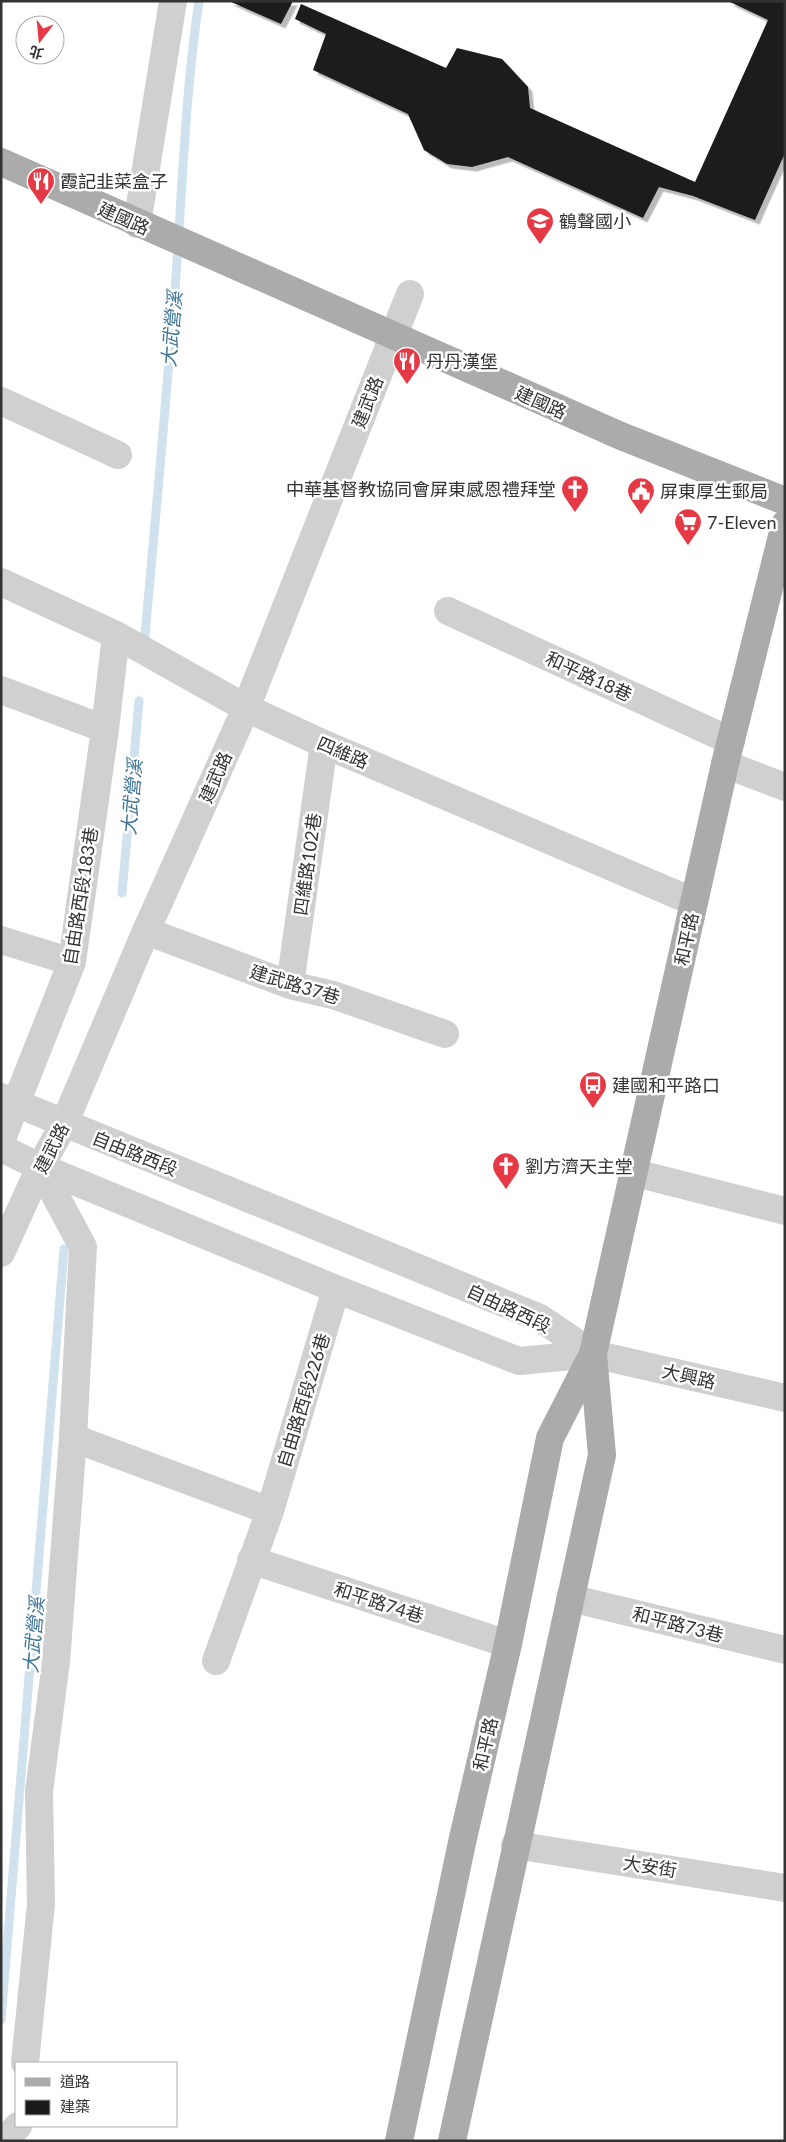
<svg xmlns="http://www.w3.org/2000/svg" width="786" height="2142" font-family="Lato,'Noto Sans TC',sans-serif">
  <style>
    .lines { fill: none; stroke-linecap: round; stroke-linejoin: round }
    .stream { stroke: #cfe2ee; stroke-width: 9 }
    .building { fill: #1a1a1a; filter: url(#shadow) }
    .minor { stroke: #d0d0d0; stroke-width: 28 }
    .major { stroke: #ababab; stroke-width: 28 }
    .labels { text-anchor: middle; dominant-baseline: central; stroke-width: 5; stroke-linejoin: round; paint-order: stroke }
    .poi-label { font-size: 18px; fill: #333; stroke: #fff; text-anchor: start }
    .street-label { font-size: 18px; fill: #333; stroke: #fff }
    .water-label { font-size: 19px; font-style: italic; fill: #3f7597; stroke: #fff }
  </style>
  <defs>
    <filter id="shadow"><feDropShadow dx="4.5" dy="4.5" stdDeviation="0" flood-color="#0004"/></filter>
  </defs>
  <rect width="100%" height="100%" fill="#fff"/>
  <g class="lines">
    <path class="stream" d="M144,646C154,532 165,417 174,303C182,202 184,101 199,1
      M122,893L139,701
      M1,2020L64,1249"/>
  </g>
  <path class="building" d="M229,1H293L281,24Z
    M728,1H785V153L755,220L693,196L659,187L643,218L508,157L472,167L447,164L424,150L408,114L313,70L326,34L295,19L301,4L446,68L457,48L502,59L528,87L530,108L695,182L768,20Z"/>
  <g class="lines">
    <path class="minor" d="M137,224L173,1
      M1,401L118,455
      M1,582L116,635L246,708L324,744L694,902
      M448,611L731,741
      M1,690L105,729
      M725,764L785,787
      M146,931L290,985L333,995L445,1034
      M1,940L72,962
      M290,985L324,744
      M1,1097L540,1318L593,1354
      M1,1141L72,962L105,729L116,635
      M1,1148L40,1167L336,1289L519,1361L593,1354L785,1398
      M635,1173L785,1211
      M1,1253L40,1167L64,1124L146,931L246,708L410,294
      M73,1438L270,1511
      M251,1560L508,1644
      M570,1598L785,1650
      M216,1661L270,1511L336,1289
      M515,1845L785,1888
      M25,2063L41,1904L39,1791L56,1662L73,1438L83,1247L40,1167
      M4,2141L18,2126"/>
    <path class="major" d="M1,162L621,436L785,501
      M399,2141L463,1838L508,1644L550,1438L593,1354L725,764L785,524
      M452,2141L602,1455L593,1354"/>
  </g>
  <defs>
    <g id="restaurant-pin" transform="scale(1.4375)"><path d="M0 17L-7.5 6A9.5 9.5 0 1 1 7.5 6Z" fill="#e63946" stroke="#fff"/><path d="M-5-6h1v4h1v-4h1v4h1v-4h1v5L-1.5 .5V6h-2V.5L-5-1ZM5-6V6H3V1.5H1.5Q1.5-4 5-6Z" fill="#fff"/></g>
    <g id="school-pin" transform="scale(1.4375)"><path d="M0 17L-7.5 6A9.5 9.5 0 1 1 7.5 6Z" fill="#e63946" stroke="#fff"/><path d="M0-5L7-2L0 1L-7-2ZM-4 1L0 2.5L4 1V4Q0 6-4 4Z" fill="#fff"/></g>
    <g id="church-pin" transform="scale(1.4375)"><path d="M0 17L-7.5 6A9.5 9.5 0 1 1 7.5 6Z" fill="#e63946" stroke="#fff"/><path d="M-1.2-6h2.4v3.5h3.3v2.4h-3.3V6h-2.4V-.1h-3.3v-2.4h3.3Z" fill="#fff"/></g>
    <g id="civic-pin" transform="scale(1.4375)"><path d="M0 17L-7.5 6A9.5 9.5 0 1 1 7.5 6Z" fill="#e63946" stroke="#fff"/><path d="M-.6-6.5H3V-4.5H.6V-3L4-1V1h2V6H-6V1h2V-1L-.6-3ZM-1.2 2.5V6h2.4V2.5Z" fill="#fff"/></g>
    <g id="supermarket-pin" transform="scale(1.4375)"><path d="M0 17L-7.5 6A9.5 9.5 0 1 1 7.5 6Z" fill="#e63946" stroke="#fff"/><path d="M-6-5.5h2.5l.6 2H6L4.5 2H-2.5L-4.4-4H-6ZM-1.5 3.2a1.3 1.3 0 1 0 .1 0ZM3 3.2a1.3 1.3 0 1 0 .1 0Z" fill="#fff"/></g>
    <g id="bus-pin" transform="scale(1.4375)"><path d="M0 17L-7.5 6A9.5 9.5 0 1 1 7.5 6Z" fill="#e63946" stroke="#fff"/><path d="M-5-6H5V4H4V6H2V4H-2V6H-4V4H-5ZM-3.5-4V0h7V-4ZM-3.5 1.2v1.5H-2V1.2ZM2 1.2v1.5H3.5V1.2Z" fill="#fff"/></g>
  </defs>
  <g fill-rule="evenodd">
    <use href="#restaurant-pin" x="41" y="181"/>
    <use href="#school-pin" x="540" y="221"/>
    <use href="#restaurant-pin" x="407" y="361"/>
    <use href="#church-pin" x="575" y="489"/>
    <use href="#civic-pin" x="641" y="491"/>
    <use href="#supermarket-pin" x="688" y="522"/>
    <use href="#bus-pin" x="593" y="1085"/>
    <use href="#church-pin" x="506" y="1166"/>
  </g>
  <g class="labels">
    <g class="poi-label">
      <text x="60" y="181">霞記韭菜盒子</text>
      <text x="559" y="221">鶴聲國小</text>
      <text x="426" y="361">丹丹漢堡</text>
      <text x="556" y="489" text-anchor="end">中華基督教協同會屏東感恩禮拜堂</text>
      <text x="660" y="491">屏東厚生郵局</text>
      <text x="707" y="522">7-Eleven</text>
      <text x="612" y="1085">建國和平路口</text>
      <text x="525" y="1166">劉方濟天主堂</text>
    </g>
    <g class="street-label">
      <text transform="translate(124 218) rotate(24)">建國路</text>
      <text transform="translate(367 402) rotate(-68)">建武路</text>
      <text transform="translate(541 402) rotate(24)">建國路</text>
      <text transform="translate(589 676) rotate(25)">和平路18巷</text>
      <text transform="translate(343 752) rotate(23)">四維路</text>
      <text transform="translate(215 777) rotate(-66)">建武路</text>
      <text transform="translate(307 864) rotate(-82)">四維路102巷</text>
      <text transform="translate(80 896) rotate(-81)">自由路西段183巷</text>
      <text transform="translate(686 939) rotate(-78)">和平路</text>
      <text transform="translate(295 984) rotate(17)">建武路37巷</text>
      <text transform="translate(51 1148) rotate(-63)">建武路</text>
      <text transform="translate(135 1153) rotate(22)">自由路西段</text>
      <text transform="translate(509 1308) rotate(25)">自由路西段</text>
      <text transform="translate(689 1376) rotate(13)">大興路</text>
      <text transform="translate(303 1400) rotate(-73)">自由路西段226巷</text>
      <text transform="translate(379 1602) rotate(18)">和平路74巷</text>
      <text transform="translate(678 1624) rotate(14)">和平路73巷</text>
      <text transform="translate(485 1744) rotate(-77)">和平路</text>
      <text transform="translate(650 1866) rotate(9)">大安街</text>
    </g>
    <g class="water-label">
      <text transform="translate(171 329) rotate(-85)">大武營溪</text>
      <text transform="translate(131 797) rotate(-85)">大武營溪</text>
      <text transform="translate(33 1635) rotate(-85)">大武營溪</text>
    </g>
  </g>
  <rect width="786" height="2142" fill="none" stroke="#333333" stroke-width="5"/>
  <rect x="15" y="2062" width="162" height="65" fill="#ffffff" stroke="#adadad"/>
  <rect x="25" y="2078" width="25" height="8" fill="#ababab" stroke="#adadad"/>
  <text x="60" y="2087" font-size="15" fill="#333333">道路</text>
  <rect x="25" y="2100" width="25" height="15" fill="#1a1a1a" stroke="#adadad"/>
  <text x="60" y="2112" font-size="15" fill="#333333">建築</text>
  <g transform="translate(40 40) rotate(196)"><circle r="24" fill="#ffffff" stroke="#adadad"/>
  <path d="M0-4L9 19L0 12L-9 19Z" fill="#e63946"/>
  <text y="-8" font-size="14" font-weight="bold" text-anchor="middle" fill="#333333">北</text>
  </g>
</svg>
